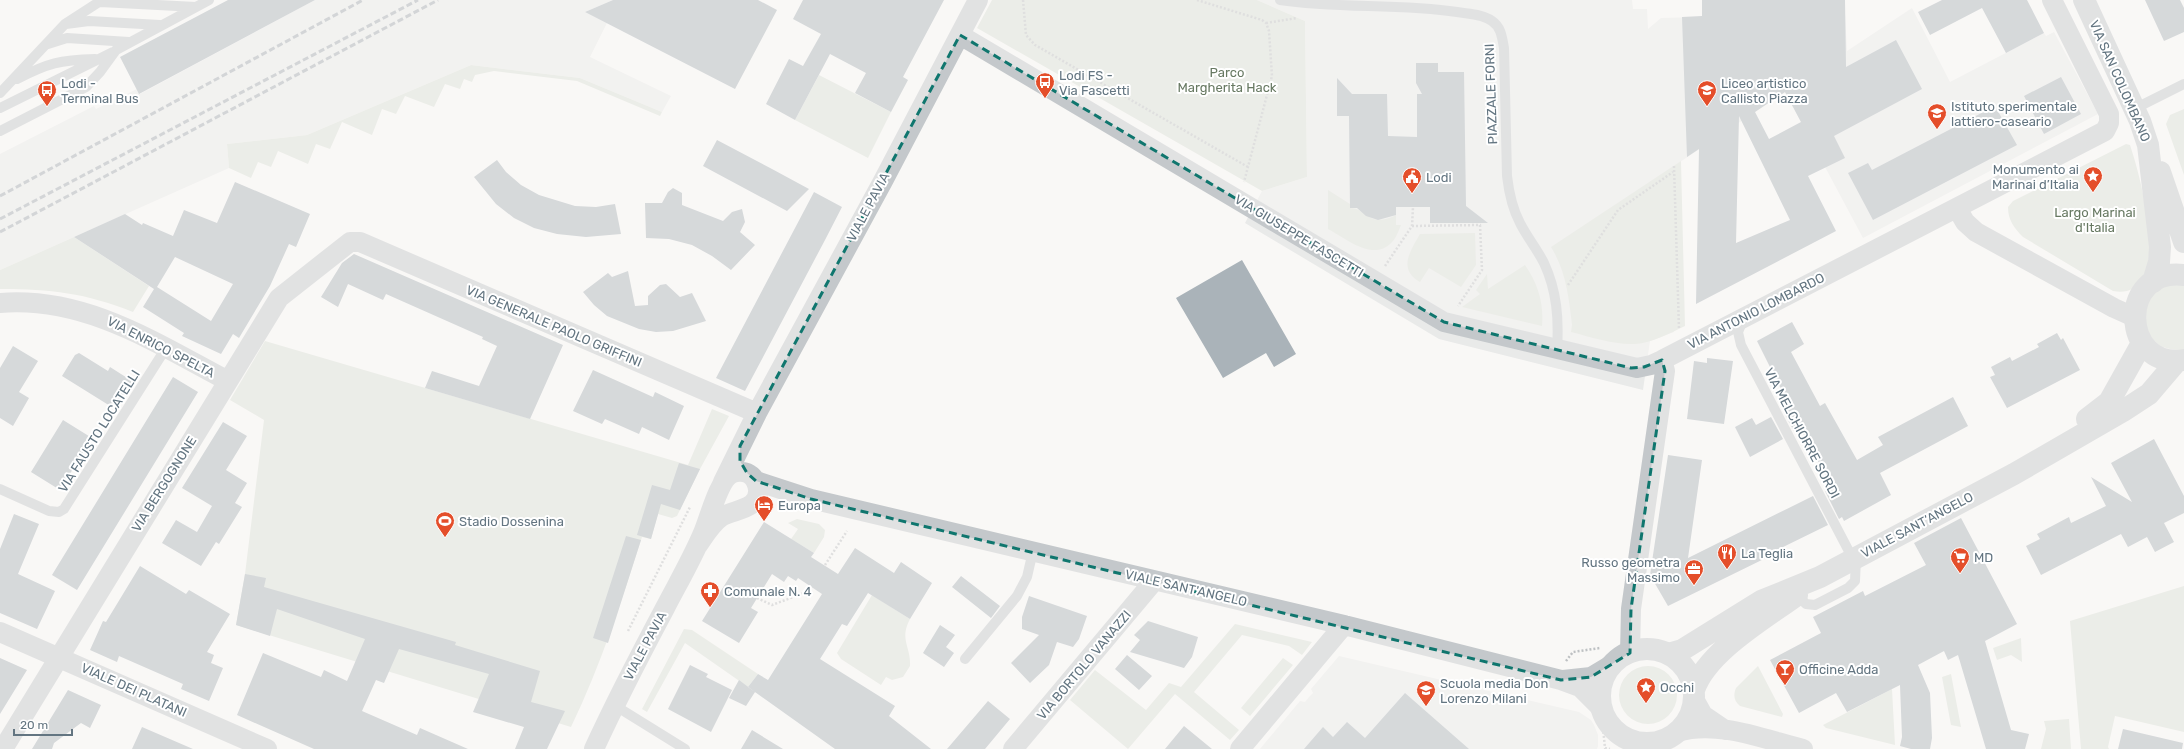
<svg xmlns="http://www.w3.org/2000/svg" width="2184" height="749" font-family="Rubik,sans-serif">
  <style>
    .built { fill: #e9eae9 }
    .green { fill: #dae0d7 }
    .building { fill: #aab3b9; fill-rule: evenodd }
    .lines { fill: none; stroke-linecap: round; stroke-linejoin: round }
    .path { stroke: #bec1c3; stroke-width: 2.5; stroke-dasharray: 2 2; stroke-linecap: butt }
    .service { stroke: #c4c8cb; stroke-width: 10 }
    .minor { stroke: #c4c8cb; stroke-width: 20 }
    .tertiary { stroke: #c4c8cb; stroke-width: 22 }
    .rail { stroke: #a4acb1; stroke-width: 3; stroke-dasharray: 6 3; stroke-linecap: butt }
    .marked { fill: none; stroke: #0f766e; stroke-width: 3; stroke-dasharray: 8 5; stroke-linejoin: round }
    .labels { text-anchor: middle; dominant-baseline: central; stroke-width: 4; stroke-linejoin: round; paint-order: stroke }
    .park-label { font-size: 13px; fill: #677962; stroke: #fff }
    .poi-label { font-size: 13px; fill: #637581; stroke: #fff; text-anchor: start }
    .street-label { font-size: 13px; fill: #637581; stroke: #fff }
  </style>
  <rect width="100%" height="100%" fill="#f9f8f6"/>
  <path class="built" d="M315,0H613L585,12L607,23L590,57L671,96L662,112L580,78L471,65L307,135L227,144L229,168L0,270V154L94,106L96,109L137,89L140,94Z
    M1257,0H1632L1633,9H1647L1648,29L1661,18L1845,13L1847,51L1912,8L1950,82L2044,33L2046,36L2054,32L2098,114L1863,238L1785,92L1674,166V332L1650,341L1643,390L1439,339L1245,223L1262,191L1307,177L1305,21Z
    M1339,656L1579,712L1591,720L1594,725L1598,735V746L1597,749H1260L1300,701L1305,702L1309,697L1313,693L1311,689Z"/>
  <path class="green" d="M992,0H1257L1305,21L1307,177L1262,191L977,28Z
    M471,65L580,78L662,112L660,116L577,81L494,71L475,75L472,82L464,79L460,89L445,84L434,107L405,96L396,114L382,109L372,135L342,122L330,149L316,144L308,164L278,151L271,167L258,162L251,178L229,168L227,144L307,135Z
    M819,75L891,112L868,158L795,120Z
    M2184,109V175L2166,124L2170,115Z
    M2126,144L2130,145C2140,175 2176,302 2113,291L2023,237C2014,228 2008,220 2008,207L2013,201Z
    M1681,161L1685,326C1670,333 1652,343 1635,344C1614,345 1591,337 1571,332L1572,325C1569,298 1566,271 1551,247Z
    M1328,190L1350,204V208C1367,208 1368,229 1396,215V225H1401C1398,232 1396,239 1390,244C1372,261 1345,238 1328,229Z
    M1475,233L1476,265L1461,287L1429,268L1420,282C1397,269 1411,250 1420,234Z
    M74,237L149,286L133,312C85,293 51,289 0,289V270Z
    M1525,265C1538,284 1544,303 1542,326L1462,307L1480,294L1476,290L1487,274L1488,289Z
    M2184,281V350C2173,350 2160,349 2153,339C2140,324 2143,298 2160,286C2165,283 2177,283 2184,281Z
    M265,341L688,465L712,409L729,416L700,469L677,516L672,518L658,514L651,539L642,537C621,602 601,665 571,727L236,625L245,574L264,420L230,400Z
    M797,519L819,524L825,530L824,537L814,553L791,539L798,529L788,523Z
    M2184,586V732L2115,716L2108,747L2109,749H2081L2070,621Z
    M872,595L910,619C899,640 911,646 910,666L903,677L892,680L886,677L881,685L841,659L837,653Z
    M1235,624L1312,642L1302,655L1289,646L1242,635L1194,692L1239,730L1230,740L1175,694L1128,749L1070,700L1095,670L1146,710L1169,683L1181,687Z
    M684,629L692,630L758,674L748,687L685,643L647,712L642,709Z
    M2021,638L2022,662L2011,655L1997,660L1993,648Z
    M1283,658L1293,665L1250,716L1241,708Z
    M1619 695a29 29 0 1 1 58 0a29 29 0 1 1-58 0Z
    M1758,666L1783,714L1782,717L1740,706C1734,701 1733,695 1736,688Z
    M1951,674L1961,727L1951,725L1942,677Z
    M1892,689L1895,745L1826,728L1823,725Z
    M2069,719L2071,749H2041L2046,729L2044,721Z"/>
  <path class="building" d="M228,0H315L139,94L120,57Z
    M613,0H758L777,10L735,89L585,12Z
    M803,0H944L903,77L908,80L891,112L855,93L866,73L830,54L795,120L766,104L789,59L803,66L821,34L793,19Z
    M1702,0H1845L1846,67L1896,40L1922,89L1834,136L1845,158L1808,176L1836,231L1696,304L1699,149L1687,157L1682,17L1702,16ZM1785,92L1801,122L1769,139L1755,112ZM1739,116L1790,220L1736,243Z
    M1942,0H2027L2044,33L2006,53L1982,8L1930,35L1918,12Z
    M2145,0H2180L2184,8V32L2164,41Z
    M1416,63H1438V72H1464L1466,206L1488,223H1430V207H1396V215L1378,220L1366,216L1357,208H1350L1349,116H1337V78L1352,94H1387L1388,136L1417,137V94H1422L1416,83Z
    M2061,77L2081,114L2044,134L2024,96Z
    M1995,106L2017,145L1873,220L1848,173L1868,163L1872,170Z
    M717,140L772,169L809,189L787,211L703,166Z
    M497,160L506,172L521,185L539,195L575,206L596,207L615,204L621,234L586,237L557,234L534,228L514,218L496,204L474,177Z
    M235,182L310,214L296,247L289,244L270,286L239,338L233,334L221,354L182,336L184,333L143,307L154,289L74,237L125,214L142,225L143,223L173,236L184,210L217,223ZM175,257L233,284L211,321L157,287Z
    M673,188L682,193V205L723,221L732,212L742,209L745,222L740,232L755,245L731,270L712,256L692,245L669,239L646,238L645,203H662L668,192Z
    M814,192L842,207L825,240L745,391L716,378Z
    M354,254L563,345L530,419L425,388L432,371L479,386L497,346L482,339L483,337L386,294L383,300L348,284L338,307L321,297L342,263Z
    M1242,260L1296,354L1274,367L1266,353L1223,378L1176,298Z
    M628,271L635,306L648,305V296L660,285L666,284L680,297L692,293L706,321L673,331L656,332L639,329L607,316L594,305L583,292L608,273L612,277Z
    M1792,322L1804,344L1791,352L1820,406L1825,403L1857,460L1883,445L1878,437L1953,397L1968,426L1880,473L1891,495L1844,521L1842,517L1839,519L1825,491L1832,487L1801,430L1795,433L1783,411L1790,407L1757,341Z
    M2057,333L2061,340L2063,338L2080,370L2007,408L1990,377L1995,375L1991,367L2010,357L2012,361L2039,347L2037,344Z
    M13,346L38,361L19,392L29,398L13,426L0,418V368Z
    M79,353L108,371L110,367L132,381L115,409L62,376L75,355Z
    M1707,358L1733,361L1724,424L1687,419L1694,361L1707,363Z
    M593,370L653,397L655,392L684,406L669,440L642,427L639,434L605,419L602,424L573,411Z
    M173,377L198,392L77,590L52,575Z
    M1771,417L1783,439L1750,457L1735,427L1752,418L1756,425Z
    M63,420L92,438L60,490L31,472Z
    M223,422L247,436L226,470L247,483L235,503L242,507L219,544L216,542L201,566L162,543L176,520L197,532L212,506L182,488Z
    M2154,439L2184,496V513L2164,523L2174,542L2155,552L2147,537L2128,547L2121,534L2041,575L2026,546L2040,539L2037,534L2069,517L2071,523L2106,506L2091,477L2132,502L2111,463Z
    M1668,455L1702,460L1688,558L1813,496L1828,525L1771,553L1772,555L1668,606L1650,575Z
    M679,463L700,469L680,510L661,504L651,539L637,535L652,485L670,490Z
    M14,514L39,524L18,574L55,591L37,629L0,613V549Z
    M1961,518L2017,624L1985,641L2011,730L2029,734L2025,749H1986L1958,655L1948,660L1944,651L1918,665L1930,693L1932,738L1930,749H1911L1900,746L1902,737L1900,685L1847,712L1836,693L1799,713L1770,660L1821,633L1813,617L1863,591L1865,596L1926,565L1914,543Z
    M764,522L814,553L811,557L838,574L855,548L894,573L901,562L932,583L910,619L868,593L847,626L842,624L820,659L895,706L889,716L931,749H835L748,687L758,674L768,680L822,594L798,578L796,581L788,576L784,582L772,574L751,608L758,612L739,643L702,621Z
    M626,536L641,540L608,643L593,638Z
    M140,566L186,594L189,590L230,614L207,652L214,655L211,663L223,668L209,701L181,689L183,684L119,656L117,662L90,650L103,621L106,622Z
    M245,574L266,578L264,587L456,642L455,645L540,671L531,702L565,711L547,749H515L524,727L473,712L489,674L399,649L384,683L376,680L362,711L417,735L420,728L468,749H314L237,715L263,653L321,677L324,670L347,681L365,639L277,609L270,636L236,625Z
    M961,576L1000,606L991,618L952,587Z
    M1029,596L1087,616L1079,639L1073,647L1057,642L1049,665L1030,683L1011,663L1039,635L1022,629V617Z
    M1148,621L1198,637L1192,657L1184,668L1130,652L1140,640L1134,635Z
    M940,625L955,635L946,647L954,653L944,667L923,653Z
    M1127,655L1152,676L1139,690L1115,669Z
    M0,658L27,670L0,714Z
    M690,665L708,674L706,677L732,690L711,732L668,709Z
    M739,680L755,692L746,706L729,698Z
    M68,690L101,705L90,728L81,723L54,743L52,749H32Z
    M1405,693L1469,749H1304L1323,727L1333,737L1347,722L1365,738Z
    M988,701L1010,719L985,749H947Z
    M1184,726L1212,749H1165Z
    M142,727L193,749H132Z
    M2123,729L2183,743L2182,749H2118Z
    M752,730L783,749H741Z"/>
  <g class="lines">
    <path class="path" d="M1023,0L1026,35L1035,45L1248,167
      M1197,0L1262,20L1266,23L1269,31L1272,76L1244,182
      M1266,23L1297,18
      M1674,166L1679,329
      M1412,226L1480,225L1482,270L1458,306
      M1385,266L1412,226L1413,207
      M1568,285L1618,210L1673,172
      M825,565L847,531
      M757,598L772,605L804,593L811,587
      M628,631L690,507
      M1566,661L1573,652L1600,648
      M1603,728L1605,748L1610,749"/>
    <path class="service" d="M1280,0C1338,9 1398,3 1457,12C1468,14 1483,14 1492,21C1501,27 1502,37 1504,48L1507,176C1509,193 1512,208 1520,223C1527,237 1537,249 1544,263C1557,291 1559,319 1557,350
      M100,2L196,7
      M66,24L89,21L160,25
      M48,44L67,38L129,42
      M17,79C48,63 60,60 95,59
      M0,93L65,24L102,0
      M0,108L113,52
      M2134,109L2184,84
      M0,131L86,87L100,72L116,50L209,0
      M1743,320L1738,332L1741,345L1853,559
      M0,489L49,511L59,512L64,509L166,348
      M1797,595L1806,604L1815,605L1848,588L1855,581L1856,558
      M965,659L1017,596L1027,577L1033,551
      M614,705L685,749"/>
    <path class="minor" d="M960,35L1444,322L1637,368L1651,365L1662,360L2105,131L2109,123V114L2052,0
      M1957,208L1965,222L1976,232L2114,308L2134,317
      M0,303C85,296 156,343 228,381
      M756,481L811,499L1344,625L1561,680L1580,687L1602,709
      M723,482L757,413L883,181L978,0
      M0,632L267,749
      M1630,653L1631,609L1665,371L1662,360
      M1563,680L1591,677L1611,665
      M1693,697L1703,715L1725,730
      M1677,732C1718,720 1763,739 1803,749
      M3,749L279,298L350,242H360L757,413
      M594,749C616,701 640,655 665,608C678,583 692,559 703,533C709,519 719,480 731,474C736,471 744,471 749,474C754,477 757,483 758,489C760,510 734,509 721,517C711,524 705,535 698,545
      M1013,749L1154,581
      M1240,749L1344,625"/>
    <path class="tertiary" d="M2084,0L2140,121L2148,145L2160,247L2159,262L2153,282
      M2160,172L2184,242
      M2184,275C2117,267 2121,370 2184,360
      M2087,419L2109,402L2142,343
      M1600 696a47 47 0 1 1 94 0a47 47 0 1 1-94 0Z
      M1668,654L1682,650L1761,601L1820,577L2014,474L2123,411L2149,394L2177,361
      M1694,690C1707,652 1764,619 1797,595"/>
    <path class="rail" d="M0,196L363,0
      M0,219L418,0
      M0,232L438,0"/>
  </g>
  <path d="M0 0H2184V749H0ZM960,35L1444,322L1631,368L1644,367L1662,360L1665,371L1631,609L1630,653L1591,677L1561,680L811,499L756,481L747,473L740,461V446Z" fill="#f9f8f6" fill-opacity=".55" fill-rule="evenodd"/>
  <path class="marked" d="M960,35L1444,322L1631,368L1644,367L1662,360L1665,371L1631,609L1630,653L1591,677L1561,680L811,499L756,481L747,473L740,461V446Z"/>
  <defs>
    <g id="bus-pin" transform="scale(1)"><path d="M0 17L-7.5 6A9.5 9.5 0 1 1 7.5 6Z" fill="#e44e2a" stroke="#fff"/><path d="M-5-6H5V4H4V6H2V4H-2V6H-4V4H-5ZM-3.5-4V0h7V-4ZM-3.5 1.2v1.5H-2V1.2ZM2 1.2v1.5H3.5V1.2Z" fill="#fff"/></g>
    <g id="school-pin" transform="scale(1)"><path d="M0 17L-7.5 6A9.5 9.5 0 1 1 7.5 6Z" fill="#e44e2a" stroke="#fff"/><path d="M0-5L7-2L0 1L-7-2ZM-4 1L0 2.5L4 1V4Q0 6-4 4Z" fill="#fff"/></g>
    <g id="sight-pin" transform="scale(1)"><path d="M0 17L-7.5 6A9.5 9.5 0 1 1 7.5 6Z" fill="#e44e2a" stroke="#fff"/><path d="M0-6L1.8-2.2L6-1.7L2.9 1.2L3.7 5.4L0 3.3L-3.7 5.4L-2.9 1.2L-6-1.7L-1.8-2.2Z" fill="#fff"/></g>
    <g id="civic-pin" transform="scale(1)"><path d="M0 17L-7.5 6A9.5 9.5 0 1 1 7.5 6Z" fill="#e44e2a" stroke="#fff"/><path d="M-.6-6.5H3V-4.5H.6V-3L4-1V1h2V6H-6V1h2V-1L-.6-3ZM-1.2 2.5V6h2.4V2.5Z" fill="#fff"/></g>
    <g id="hotel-pin" transform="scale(1)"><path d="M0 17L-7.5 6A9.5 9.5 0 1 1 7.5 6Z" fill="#e44e2a" stroke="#fff"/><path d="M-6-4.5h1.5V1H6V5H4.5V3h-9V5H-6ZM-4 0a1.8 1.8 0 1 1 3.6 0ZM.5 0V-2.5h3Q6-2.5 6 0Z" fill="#fff"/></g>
    <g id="stadium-pin" transform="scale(1)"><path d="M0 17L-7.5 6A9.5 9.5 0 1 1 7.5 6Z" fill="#e44e2a" stroke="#fff"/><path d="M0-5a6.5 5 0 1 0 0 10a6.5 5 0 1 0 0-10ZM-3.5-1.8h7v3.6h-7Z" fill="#fff"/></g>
    <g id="restaurant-pin" transform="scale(1)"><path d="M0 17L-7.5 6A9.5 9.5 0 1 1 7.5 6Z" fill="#e44e2a" stroke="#fff"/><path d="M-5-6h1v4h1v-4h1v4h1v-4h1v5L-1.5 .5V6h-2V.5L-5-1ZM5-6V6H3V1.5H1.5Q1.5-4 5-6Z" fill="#fff"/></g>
    <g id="supermarket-pin" transform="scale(1)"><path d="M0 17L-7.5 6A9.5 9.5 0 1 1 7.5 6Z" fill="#e44e2a" stroke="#fff"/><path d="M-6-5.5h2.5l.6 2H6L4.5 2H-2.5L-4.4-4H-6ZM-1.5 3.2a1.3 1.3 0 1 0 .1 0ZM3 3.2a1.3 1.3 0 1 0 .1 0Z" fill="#fff"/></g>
    <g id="office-pin" transform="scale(1)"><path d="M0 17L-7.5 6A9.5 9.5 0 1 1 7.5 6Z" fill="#e44e2a" stroke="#fff"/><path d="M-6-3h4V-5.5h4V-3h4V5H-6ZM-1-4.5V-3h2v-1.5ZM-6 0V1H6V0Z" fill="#fff"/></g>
    <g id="pharmacy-pin" transform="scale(1)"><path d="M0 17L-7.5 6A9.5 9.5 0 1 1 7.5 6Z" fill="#e44e2a" stroke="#fff"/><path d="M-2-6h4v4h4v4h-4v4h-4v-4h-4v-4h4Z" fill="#fff"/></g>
    <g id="bar-pin" transform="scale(1)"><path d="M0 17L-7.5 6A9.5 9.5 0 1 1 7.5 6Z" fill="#e44e2a" stroke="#fff"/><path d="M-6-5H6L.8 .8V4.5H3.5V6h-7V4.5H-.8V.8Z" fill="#fff"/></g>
  </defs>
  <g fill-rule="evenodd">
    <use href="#bus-pin" x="1045" y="82"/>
    <use href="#bus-pin" x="47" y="90"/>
    <use href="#school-pin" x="1707" y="90"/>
    <use href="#school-pin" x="1937" y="113"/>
    <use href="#sight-pin" x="2093" y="176"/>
    <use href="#civic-pin" x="1412" y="177"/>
    <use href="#hotel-pin" x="764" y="505"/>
    <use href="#stadium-pin" x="445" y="521"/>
    <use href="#restaurant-pin" x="1727" y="553"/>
    <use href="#supermarket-pin" x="1960" y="557"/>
    <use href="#office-pin" x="1694" y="569"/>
    <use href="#pharmacy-pin" x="710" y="591"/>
    <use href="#bar-pin" x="1785" y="669"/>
    <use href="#sight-pin" x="1646" y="687"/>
    <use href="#school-pin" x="1426" y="690"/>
  </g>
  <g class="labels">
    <g class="park-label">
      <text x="1227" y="72">Parco<tspan x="1227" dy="15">Margherita Hack</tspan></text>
      <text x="2095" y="212">Largo Marinai<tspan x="2095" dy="15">d'Italia</tspan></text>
    </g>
    <g class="poi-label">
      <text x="1059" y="75">Lodi FS -<tspan x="1059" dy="15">Via Fascetti</tspan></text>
      <text x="61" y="83">Lodi -<tspan x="61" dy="15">Terminal Bus</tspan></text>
      <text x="1721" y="83">Liceo artistico<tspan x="1721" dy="15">Callisto Piazza</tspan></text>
      <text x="1951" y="106">Istituto sperimentale<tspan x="1951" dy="15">lattiero-caseario</tspan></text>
      <text x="2079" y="169" text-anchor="end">Monumento ai<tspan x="2079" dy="15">Marinai d’Italia</tspan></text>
      <text x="1426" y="177">Lodi</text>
      <text x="778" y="505">Europa</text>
      <text x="459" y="521">Stadio Dossenina</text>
      <text x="1741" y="553">La Teglia</text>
      <text x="1974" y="557">MD</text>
      <text x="1680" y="562" text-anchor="end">Russo geometra<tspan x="1680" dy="15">Massimo</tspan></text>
      <text x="724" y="591">Comunale N. 4</text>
      <text x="1799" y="669">Officine Adda</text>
      <text x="1440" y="683">Scuola media Don<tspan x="1440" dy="15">Lorenzo Milani</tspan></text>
      <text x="1660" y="687">Occhi</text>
    </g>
    <g class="street-label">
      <text transform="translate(2120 81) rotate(66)">VIA SAN COLOMBANO</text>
      <text transform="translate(1491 94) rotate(-92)">PIAZZALE FORNI</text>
      <text transform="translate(868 207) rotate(-62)">VIALE PAVIA</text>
      <text transform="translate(1299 236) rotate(31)">VIA GIUSEPPE FASCETTI</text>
      <text transform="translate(1756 311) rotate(-27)">VIA ANTONIO LOMBARDO</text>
      <text transform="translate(554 326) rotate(23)">VIA GENERALE PAOLO GRIFFINI</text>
      <text transform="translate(161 347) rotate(27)">VIA ENRICO SPELTA</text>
      <text transform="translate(99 431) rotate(-58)">VIA FAUSTO LOCATELLI</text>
      <text transform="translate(1802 433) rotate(62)">VIA MELCHIORRE SORDI</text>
      <text transform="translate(164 484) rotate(-58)">VIA BERGOGNONE</text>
      <text transform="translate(1917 525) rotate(-28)">VIALE SANT’ANGELO</text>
      <text transform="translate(1186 588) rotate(13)">VIALE SANT'ANGELO</text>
      <text transform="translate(645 646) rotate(-62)">VIALE PAVIA</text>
      <text transform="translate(1084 665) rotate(-50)">VIA BORTOLO VANAZZI</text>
      <text transform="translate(134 690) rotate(24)">VIALE DEI PLATANI</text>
    </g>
  </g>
  <path d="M14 729v6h58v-6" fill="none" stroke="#637581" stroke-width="2"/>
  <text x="20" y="729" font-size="12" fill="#637581" stroke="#ffffff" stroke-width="3" paint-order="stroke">20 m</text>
</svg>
